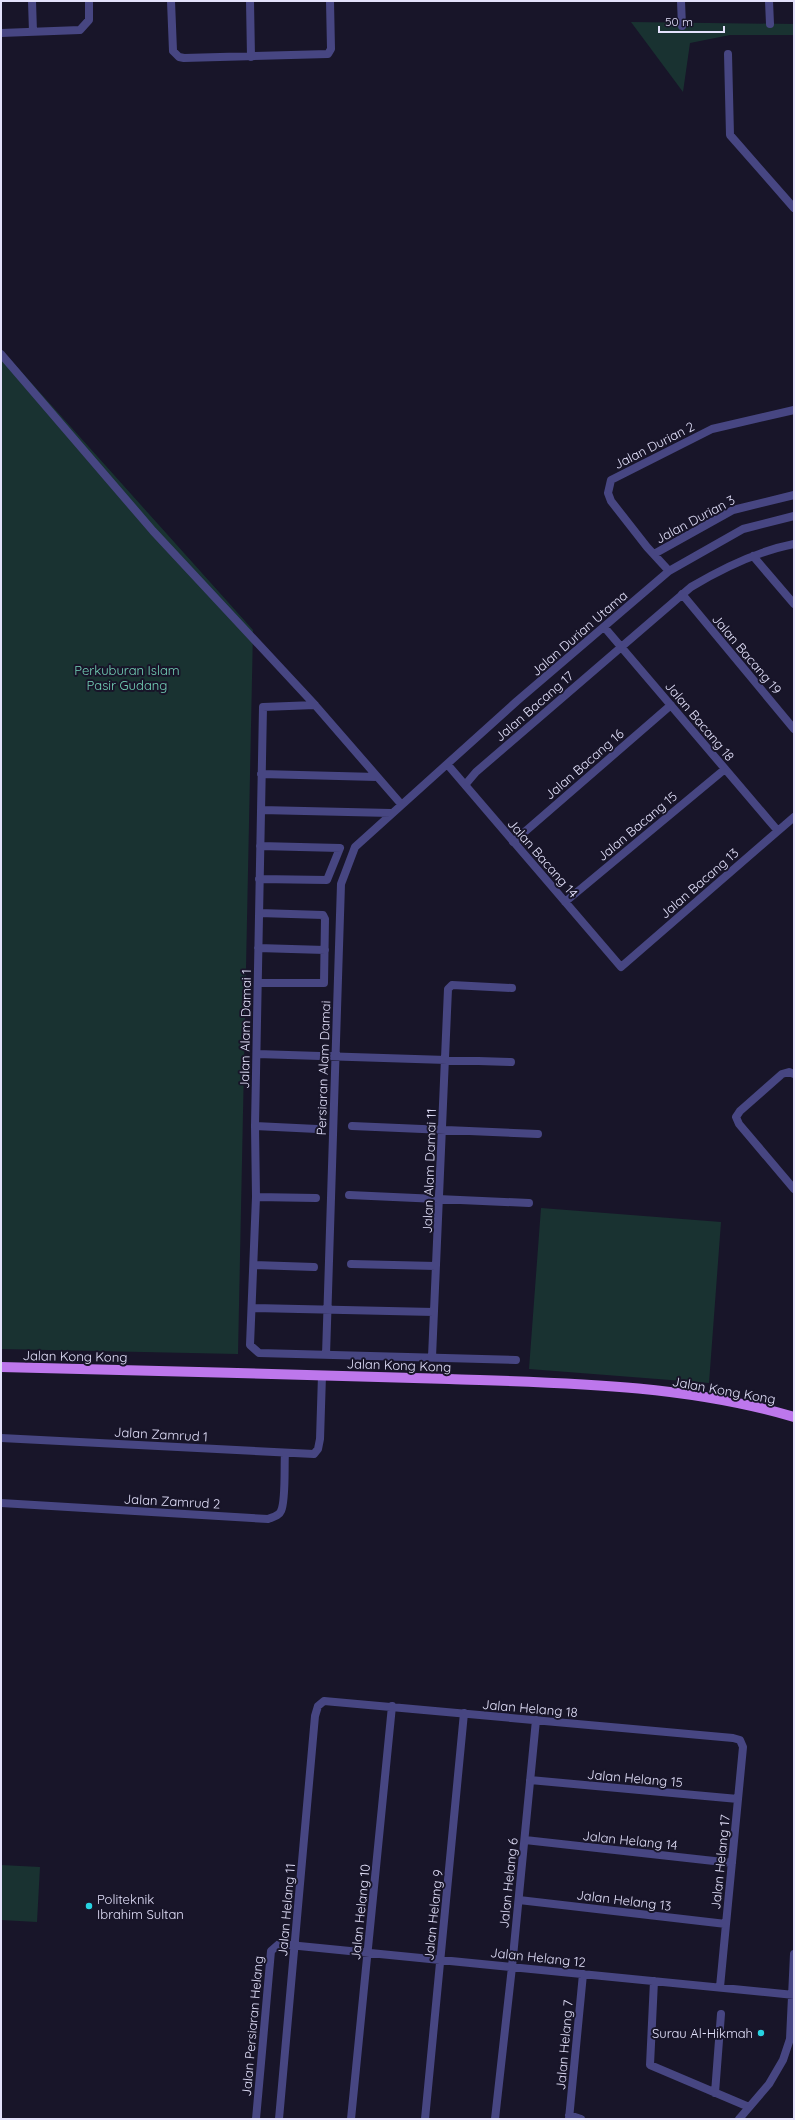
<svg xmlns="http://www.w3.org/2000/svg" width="795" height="2120" font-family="Quicksand,sans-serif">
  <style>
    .green { fill: #193231 }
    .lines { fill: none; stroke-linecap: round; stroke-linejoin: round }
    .street { stroke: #474682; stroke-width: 8 }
    .primary { stroke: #bd77ec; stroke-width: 10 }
    .poi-dot { fill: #27d3e1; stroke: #181529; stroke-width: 1.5 }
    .labels { text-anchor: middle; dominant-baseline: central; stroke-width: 4; stroke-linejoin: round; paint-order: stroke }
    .street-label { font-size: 13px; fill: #e3e1fb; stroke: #181529 }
    .park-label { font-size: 13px; fill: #75d3b9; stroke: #181529 }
    .poi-label { font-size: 13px; fill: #e3e1fb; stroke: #181529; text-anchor: start }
  </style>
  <rect width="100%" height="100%" fill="#181529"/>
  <path class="green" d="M631,22L794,24V35H730L690,43L683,92Z
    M1,349L253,630L238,1354L1,1349Z
    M541,1208L721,1222L709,1383L529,1369Z
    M1,1865L40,1867L37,1922L1,1920Z"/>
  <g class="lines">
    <path class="street" d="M32,1L33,32
      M171,1L173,51L179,57L184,58L328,54L331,49L330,1
      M250,1L251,57
      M681,1L682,26
      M769,1L770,24
      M1,33L80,30L89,20V1
      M728,54L730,135L794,208
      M1,354L153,531L315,705L401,804
      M654,554L733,510L794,495
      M753,556L794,604
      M669,571L647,547L611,501L608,493L611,480L712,429L794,410
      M682,594L794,729
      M605,628L778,831
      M315,705L263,707L255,1126L256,1197L250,1345L259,1353L516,1360
      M447,764L621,967L794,817
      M261,774L377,777
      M465,785L476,772L691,587C723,568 758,551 794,544
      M261,810L391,813
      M513,842L671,705
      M259,879L327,880L340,848L260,846
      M565,902L725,769
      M258,948L325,950
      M258,983H324L325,919L323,915L259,913
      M257,1054L511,1062
      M794,1074L789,1072L782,1074L740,1111L736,1117L739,1124L794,1189
      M255,1126L317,1129
      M352,1126L538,1134
      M349,1195L529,1203
      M256,1197L316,1198
      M351,1264L436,1266
      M254,1265L314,1267
      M252,1308L434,1312
      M326,1355L341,884L355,847L517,701L669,571L743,529L794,516
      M432,1357L448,989L452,985L512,988
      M1,1438L314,1454L318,1449L320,1439L322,1375
      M1,1503L268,1519C273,1517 279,1516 281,1511C286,1501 284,1465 285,1453
      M530,1780L738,1799
      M525,1840L732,1863
      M519,1900L726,1924
      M654,1981L650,2065L749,2107
      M715,2093L721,2014
      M569,2115L581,2119
      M256,2119L271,1951L279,1944L794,1995
      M279,2119L315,1716L318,1706L324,1701L733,1738L740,1740L743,1747L720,1987
      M351,2119L392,1706
      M425,2119L464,1713
      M495,2119L512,1967L536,1720
      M569,2119L583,1974
      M739,2119L769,2084L783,2060L790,2039L794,1954"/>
    <path class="primary" d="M1,1367C150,1371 300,1374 449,1379C564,1383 683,1384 794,1417"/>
  </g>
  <g class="poi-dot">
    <circle cx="89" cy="1906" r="4"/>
    <circle cx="761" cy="2033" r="4"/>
  </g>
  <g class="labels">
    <g class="street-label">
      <text transform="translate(654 445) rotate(-27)">Jalan Durian 2</text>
      <text transform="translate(695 519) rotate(-28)">Jalan Durian 3</text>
      <text transform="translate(579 633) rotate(-41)">Jalan Durian Utama</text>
      <text transform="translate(747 654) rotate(50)">Jalan Bacang 19</text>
      <text transform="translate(534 706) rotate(-41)">Jalan Bacang 17</text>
      <text transform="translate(700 721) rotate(50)">Jalan Bacang 18</text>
      <text transform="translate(584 764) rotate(-41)">Jalan Bacang 16</text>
      <text transform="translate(637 826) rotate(-40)">Jalan Bacang 15</text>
      <text transform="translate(543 858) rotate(49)">Jalan Bacang 14</text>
      <text transform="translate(699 883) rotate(-41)">Jalan Bacang 13</text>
      <text transform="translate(245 1029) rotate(-89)">Jalan Alam Damai 1</text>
      <text transform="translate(323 1068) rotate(-88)">Persiaran Alam Damai</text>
      <text transform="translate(429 1171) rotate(-88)">Jalan Alam Damai 11</text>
      <text transform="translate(75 1356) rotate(1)">Jalan Kong Kong</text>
      <text transform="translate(399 1365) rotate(2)">Jalan Kong Kong</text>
      <text transform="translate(724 1390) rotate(10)">Jalan Kong Kong</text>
      <text transform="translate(161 1434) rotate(3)">Jalan Zamrud 1</text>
      <text transform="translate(172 1501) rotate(3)">Jalan Zamrud 2</text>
      <text transform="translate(530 1708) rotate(5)">Jalan Helang 18</text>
      <text transform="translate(635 1778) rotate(5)">Jalan Helang 15</text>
      <text transform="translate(630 1840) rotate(6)">Jalan Helang 14</text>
      <text transform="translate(720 1862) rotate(-84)">Jalan Helang 17</text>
      <text transform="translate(508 1883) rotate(-84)">Jalan Helang 6</text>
      <text transform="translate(624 1900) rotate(7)">Jalan Helang 13</text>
      <text transform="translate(286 1910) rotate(-85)">Jalan Helang 11</text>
      <text transform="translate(360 1912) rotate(-84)">Jalan Helang 10</text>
      <text transform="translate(433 1915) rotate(-84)">Jalan Helang 9</text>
      <text transform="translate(538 1957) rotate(6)">Jalan Helang 12</text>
      <text transform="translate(252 2026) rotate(-85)">Jalan Persiaran Helang</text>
      <text transform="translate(564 2045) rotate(-85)">Jalan Helang 7</text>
    </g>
    <g class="park-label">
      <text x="127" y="670">Perkuburan Islam<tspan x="127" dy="15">Pasir Gudang</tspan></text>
    </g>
    <g class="poi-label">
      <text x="97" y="1899">Politeknik<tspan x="97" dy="15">Ibrahim Sultan</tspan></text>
      <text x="753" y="2033" text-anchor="end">Surau Al-Hikmah</text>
    </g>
  </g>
  <rect width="795" height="2120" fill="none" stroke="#e3e1fb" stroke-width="4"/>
  <path d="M659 26v6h65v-6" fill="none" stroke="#e3e1fb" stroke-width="2"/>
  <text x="665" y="26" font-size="12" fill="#e3e1fb" stroke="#181529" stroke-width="3" paint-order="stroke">50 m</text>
</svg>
